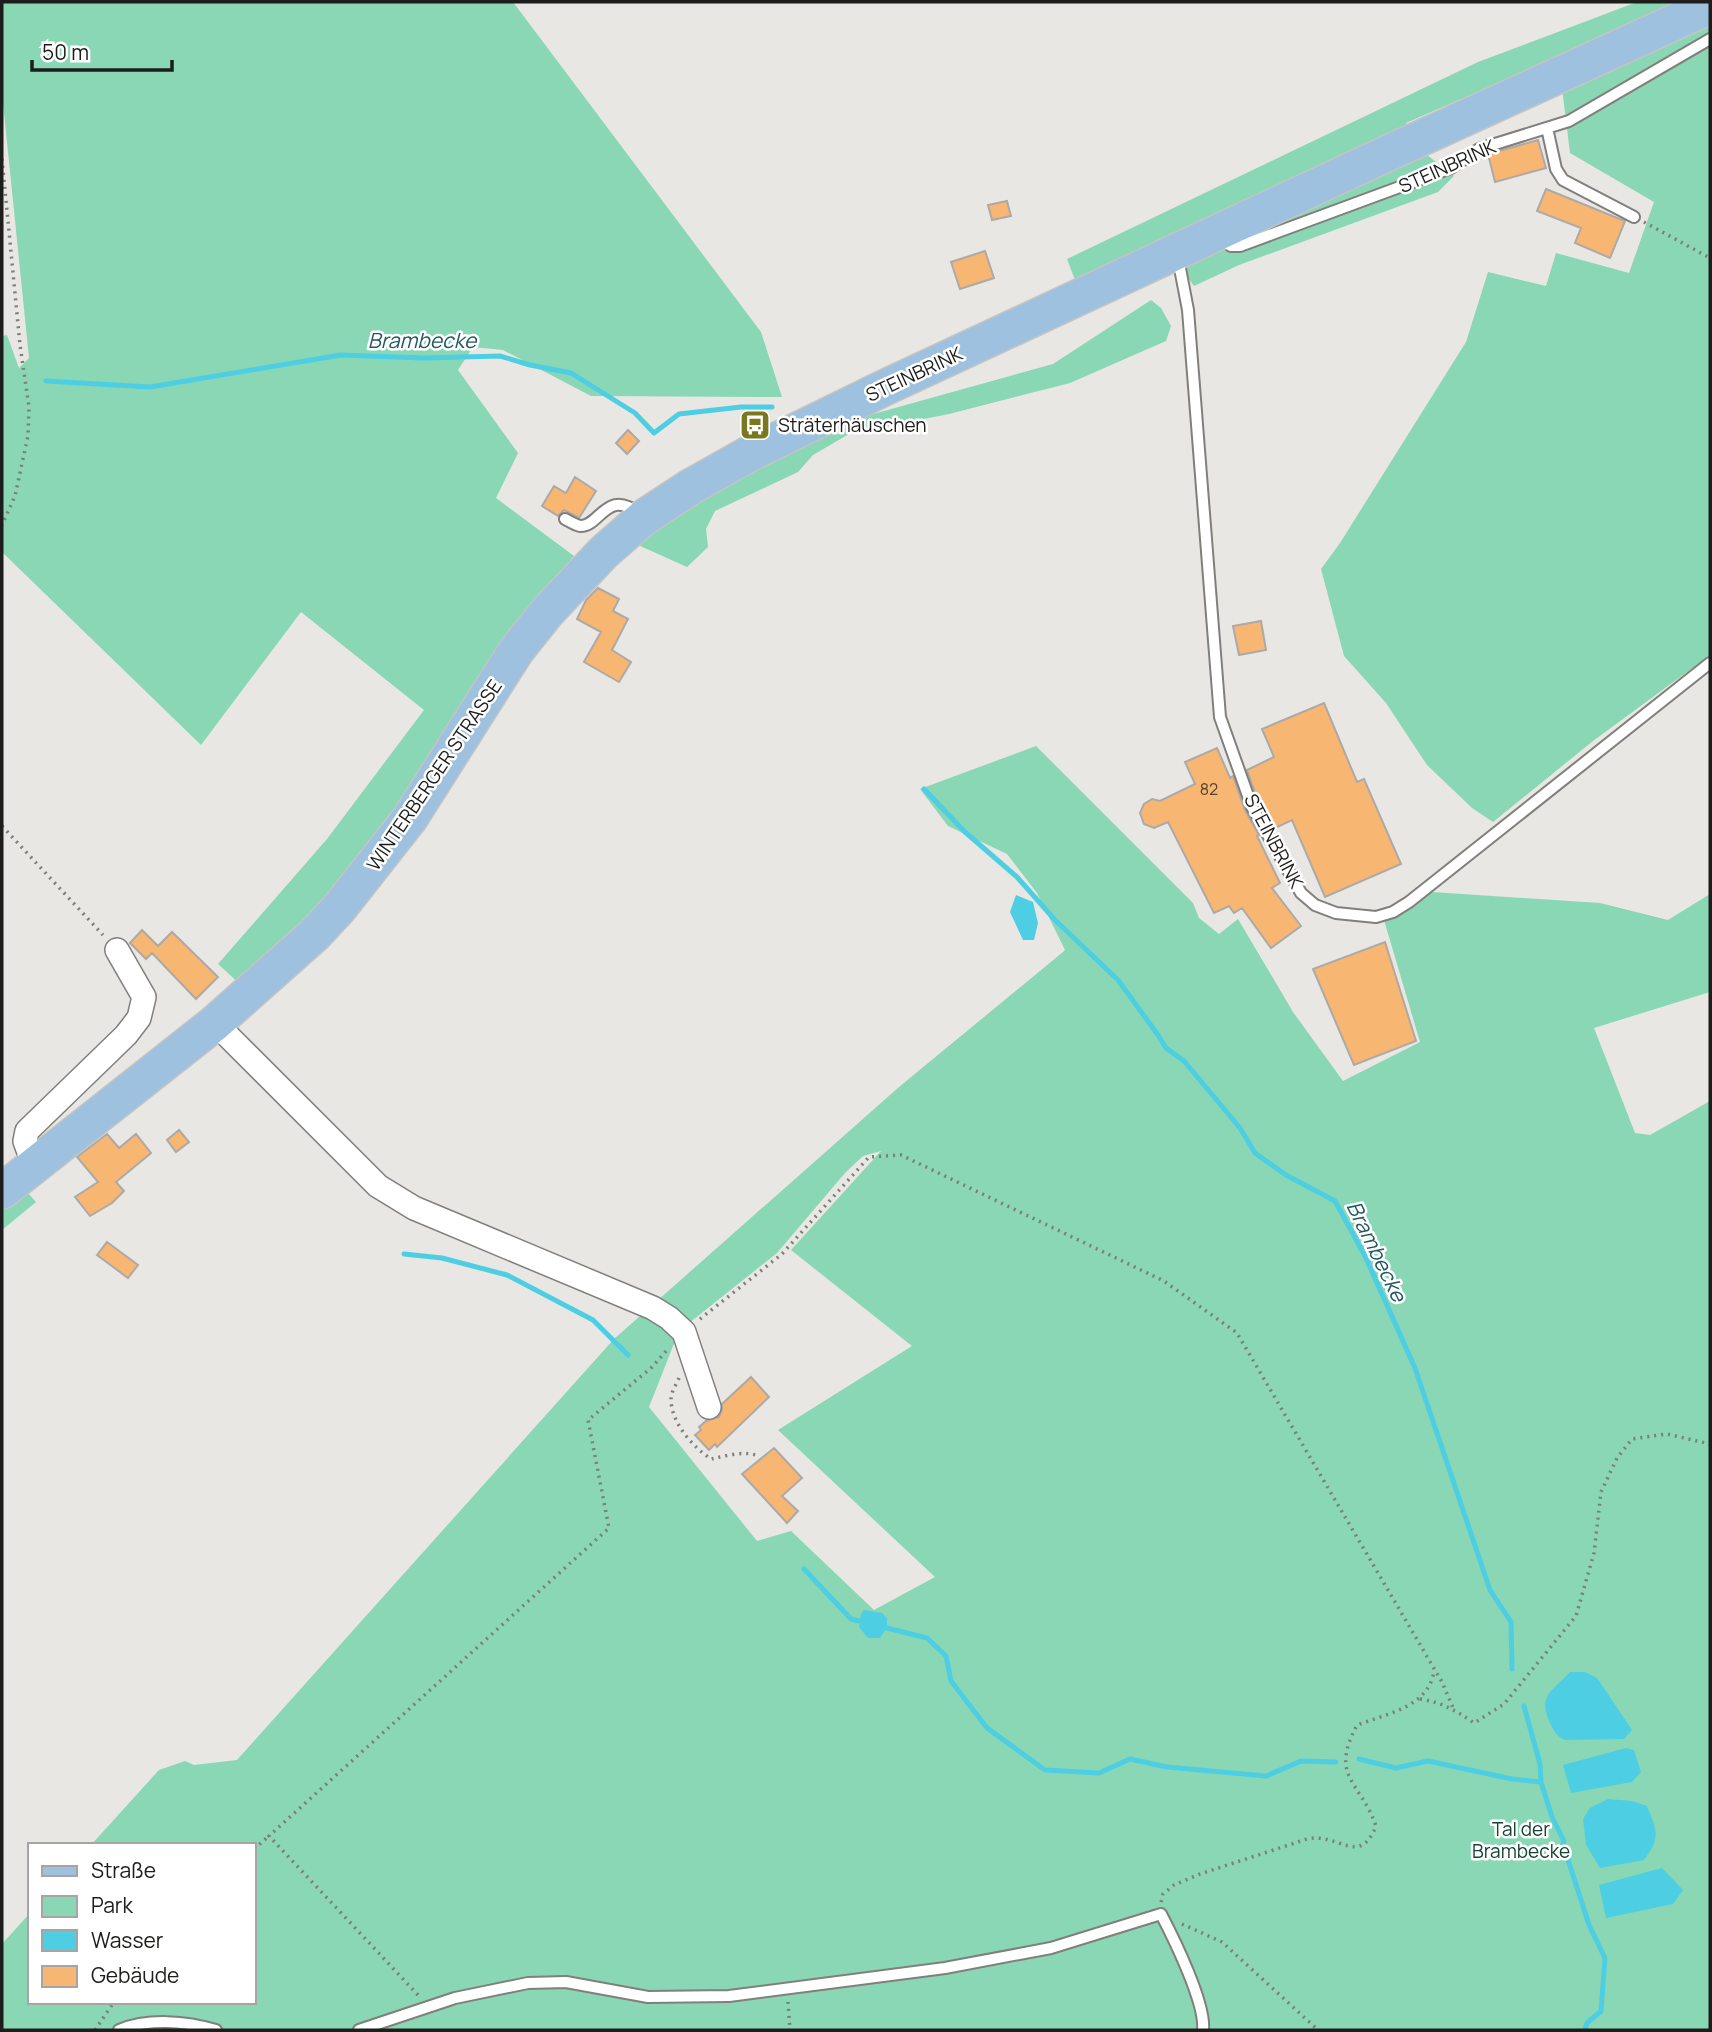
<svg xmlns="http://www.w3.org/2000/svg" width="1712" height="2032" font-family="Manrope,sans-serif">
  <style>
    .green { fill: #89d7b4; fill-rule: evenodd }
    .water { fill: #4ecee2 }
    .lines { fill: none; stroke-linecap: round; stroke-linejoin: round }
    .stream { stroke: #4ecee2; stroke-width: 5 }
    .building { fill: #f7b672; stroke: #ada9a6; stroke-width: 2 }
    .service-casing { stroke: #817f7b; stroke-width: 14 }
    .minor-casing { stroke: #817f7b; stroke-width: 26 }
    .primary-casing { stroke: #c4c4c4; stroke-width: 38 }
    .path { stroke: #7e7d7a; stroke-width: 3.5; stroke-dasharray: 2 5; stroke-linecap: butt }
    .service { stroke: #fff; stroke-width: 10 }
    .minor { stroke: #fff; stroke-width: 23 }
    .primary { stroke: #9dc1df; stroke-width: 35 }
    .labels { text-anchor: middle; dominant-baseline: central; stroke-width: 5; stroke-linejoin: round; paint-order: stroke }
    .number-label { font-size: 16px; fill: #544331 }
    .street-label { font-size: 19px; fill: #1d1d1b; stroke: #fff }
    .poi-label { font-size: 19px; fill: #1d1d1b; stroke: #fff; text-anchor: start }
    .park-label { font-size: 19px; fill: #174332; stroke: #fff }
    .water-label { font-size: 21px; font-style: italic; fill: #235961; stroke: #fff }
  </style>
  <rect width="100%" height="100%" fill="#e9e7e3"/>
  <path class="green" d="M2,2H513L761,332L782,397L591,396L503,350L473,347L458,370L518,453L496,498L574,556L514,627L400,807L299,929L242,986L218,964L327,839L424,710L301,612L201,745L2,552V336L7,335L19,368L29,358L2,93Z
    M1637,2H1684L1406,123L1422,151L1454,176L1438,192L1239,265L1194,286L1160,239L1075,280L1067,259L1478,62Z
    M1710,19V655L1593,741L1493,822L1472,808L1427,765L1386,703L1344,656L1321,569L1340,543L1466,342L1488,272L1546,286L1556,253L1629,273L1654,202L1570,153L1562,88Z
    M1151,300L1161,308L1171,326L1166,341L1070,383L949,414L849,434L813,455L798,472L715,511L706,529L708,547L687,567L638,545L696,500L841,423L1053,364Z
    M1036,746L1193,903L1199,918L1219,934L1238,919L1293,1012L1343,1081L1420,1042L1384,920L1417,891L1600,903L1668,920L1710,894V992L1594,1028L1635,1133L1650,1135L1710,1101V2030H2V1944L30,1913V2002H254V1845H91L159,1770L185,1761L194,1765L237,1760L614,1339L899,1087L1063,952L1065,950L1037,893L1007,854L948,826L920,789ZM881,1151L791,1250L912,1346L778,1430L935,1577L874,1610L791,1531L757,1541L649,1407L679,1331L777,1253L845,1173L863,1156Z
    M2,1164L36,1202L2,1230Z"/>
  <path class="water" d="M1016,895L1033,902L1038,923L1034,940H1023L1010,912Z
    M864,1610L882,1613L887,1618V1627L880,1638H868L859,1627L861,1614Z
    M1570,1672H1585L1597,1678L1632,1730L1624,1739L1565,1740C1556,1736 1554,1731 1550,1723C1537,1695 1553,1691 1570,1672Z
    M1626,1748L1634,1750L1641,1772L1632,1782L1571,1793L1563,1765Z
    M1608,1799L1632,1801L1647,1806C1657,1831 1661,1837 1644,1860L1600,1868L1586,1845L1583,1819L1590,1808Z
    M1662,1868L1683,1890L1673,1904L1606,1918L1599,1885Z"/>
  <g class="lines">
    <path class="stream" d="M46,381L150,387L341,355L424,358L500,356L530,365L571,373L635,413L654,433L679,414L741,407H772
      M924,789L965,832L1017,877L1055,920L1118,980L1158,1035L1166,1048L1184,1061L1240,1128L1255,1153L1286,1175L1335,1201L1365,1256L1415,1368L1490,1590L1511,1622L1512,1669
      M404,1254L442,1258L507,1275L593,1320L628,1355
      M804,1569L851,1619L863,1622
      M883,1627L927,1638L946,1656L951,1681L987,1728L1045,1770L1099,1773L1130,1759L1167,1767L1266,1776L1301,1761L1336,1762
      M1524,1706L1540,1764L1541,1782L1552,1817L1564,1841L1563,1844L1589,1925L1605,1958L1601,2011L1587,2023L1585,2030
      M1359,1759L1396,1768L1428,1761L1512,1779L1541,1782"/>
  </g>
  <path class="building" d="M1538,140L1546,168L1495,182L1488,154Z
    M1546,189L1625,221L1610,258L1575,243L1581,228L1537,211Z
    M1007,201L1011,216L992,220L988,205Z
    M985,251L994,278L960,289L951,262Z
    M628,430L639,441L627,454L616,443Z
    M575,477L596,491L579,518L564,510L558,516L542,506L554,486L566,493Z
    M598,588L619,599L613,611L628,619L612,650L631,662L619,682L584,662L601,632L577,619L586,600Z
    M1261,621L1266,650L1239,655L1233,626Z
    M1324,703L1357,782L1364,779L1401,864L1325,897L1292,820L1273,829L1259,804L1247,770L1274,757L1262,729Z
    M1217,748L1230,778L1233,776L1245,810L1259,835L1257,836L1280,883L1272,888L1301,926L1271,948L1242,908L1234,913L1229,906L1214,913L1168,822L1154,828L1144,824L1140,813L1144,804L1152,799L1160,801L1195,784L1185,762Z
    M142,930L158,946L172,932L218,977L196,999L152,953L146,959L130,943Z
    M1385,942L1416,1041L1354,1065L1313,969Z
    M179,1130L189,1142L176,1152L167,1140Z
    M107,1134L119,1148L136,1134L151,1153L116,1182L124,1191L112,1203L90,1216L75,1197L98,1182L77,1157Z
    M107,1242L138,1265L128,1278L97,1255Z
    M751,1377L769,1397L717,1447L715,1444L709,1450L695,1435L701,1430L699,1427L706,1421L719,1417L722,1410V1404Z
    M774,1448L802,1478L782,1496L798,1511L787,1523L742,1474Z"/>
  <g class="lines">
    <g class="service-casing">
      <path id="service" d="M1547,128L1556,169L1563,180L1634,217
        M1219,238L1231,246H1240L1451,168L1479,149L1569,121L1710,39
        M1178,258L1188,310L1220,717L1252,807L1301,893L1315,905L1336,913L1376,917L1393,912L1409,902L1710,663
        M565,519C569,521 575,525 580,526C600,527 607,487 639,514
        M119,2030C148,2018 186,2021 216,2030
        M359,2030L455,1998L528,1983L566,1982L648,1997L729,1996L945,1968L1051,1948L1161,1914C1174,1939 1206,2004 1203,2030"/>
    </g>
    <g class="minor-casing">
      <path id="minor" d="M215,1023L378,1186L414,1208L653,1308L669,1318L684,1332L709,1407
        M34,1166L25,1141L27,1131L126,1035L139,1018L144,997L117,950"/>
    </g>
    <g class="primary-casing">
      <path id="primary" d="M2,1191L215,1023L315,934L340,907L410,818L516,651L548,611L604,552L643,518L692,486L749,454L886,387L1384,155L1710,6"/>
    </g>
    <path class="path" d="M2,159L20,345L29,407L28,436L15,496L2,525
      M1644,222L1710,258
      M2,826L103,935
      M700,1319L782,1254L869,1157L901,1155L1164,1281L1237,1333L1442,1682L1454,1710
      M679,1378C676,1385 671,1392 671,1399C671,1423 693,1447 711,1459C726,1456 744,1450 758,1456
      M1420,1699C1441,1702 1457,1711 1474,1723L1504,1704L1576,1616L1594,1553L1601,1492L1617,1458L1632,1439L1667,1434L1710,1444
      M254,1849L269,1836
      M1161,1902L1163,1894L1174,1885L1200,1874L1307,1839C1339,1832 1359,1868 1376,1826C1360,1780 1329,1778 1357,1725C1386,1714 1429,1707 1434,1671
      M1182,1924L1222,1942L1318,2030
      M418,1995L269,1836L609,1528L588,1420L651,1368L669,1348
      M788,2002L790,2030
      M95,2030L114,2002"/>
    <use href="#service" class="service"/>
    <use href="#minor" class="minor"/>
    <use href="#primary" class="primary"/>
  </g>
  <defs>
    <g id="bus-square" transform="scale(1.575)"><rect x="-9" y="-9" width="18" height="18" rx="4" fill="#79781f" stroke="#fff"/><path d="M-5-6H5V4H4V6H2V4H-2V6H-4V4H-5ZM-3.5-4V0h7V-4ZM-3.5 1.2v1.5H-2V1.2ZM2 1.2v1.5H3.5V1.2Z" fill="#fff"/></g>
  </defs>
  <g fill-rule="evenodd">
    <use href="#bus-square" x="755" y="425"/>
  </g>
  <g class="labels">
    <g class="number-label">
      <text x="1209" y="789">82</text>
    </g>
    <g class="street-label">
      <text transform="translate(1447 166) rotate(-24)">STEINBRINK</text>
      <text transform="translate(914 374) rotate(-25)">STEINBRINK</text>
      <text transform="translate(434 775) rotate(-56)">WINTERBERGER STRASSE</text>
      <text transform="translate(1274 841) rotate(62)">STEINBRINK</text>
    </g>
    <g class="poi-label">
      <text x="778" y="425">Sträterhäuschen</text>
    </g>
    <g class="park-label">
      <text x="1521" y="1829">Tal der<tspan x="1521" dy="22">Brambecke</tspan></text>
    </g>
    <g class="water-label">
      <text x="422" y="340">Brambecke</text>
      <text transform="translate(1377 1251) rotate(64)">Brambecke</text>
    </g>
  </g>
  <rect width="1712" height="2032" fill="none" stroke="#1d1d1b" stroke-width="7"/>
  <rect x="28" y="1843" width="228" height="161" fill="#ffffff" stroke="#a5a5a4" stroke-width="2"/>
  <rect x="42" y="1866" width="35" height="10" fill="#9dc1df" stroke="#a5a5a4" stroke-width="2"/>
  <text x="91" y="1878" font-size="21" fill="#1d1d1b">Straße</text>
  <rect x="42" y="1896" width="35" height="21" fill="#89d7b4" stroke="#a5a5a4" stroke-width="2"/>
  <text x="91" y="1913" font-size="21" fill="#1d1d1b">Park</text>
  <rect x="42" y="1930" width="35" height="21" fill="#4ecee2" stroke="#a5a5a4" stroke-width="2"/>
  <text x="91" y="1948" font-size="21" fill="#1d1d1b">Wasser</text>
  <rect x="42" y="1966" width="35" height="21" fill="#f7b672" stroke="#a5a5a4" stroke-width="2"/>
  <text x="91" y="1983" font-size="21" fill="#1d1d1b">Gebäude</text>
  <path d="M32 60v10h140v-10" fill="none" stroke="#1d1d1b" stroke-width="3.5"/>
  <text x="42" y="60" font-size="21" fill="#1d1d1b" stroke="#ffffff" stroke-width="5" paint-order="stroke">50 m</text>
</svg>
